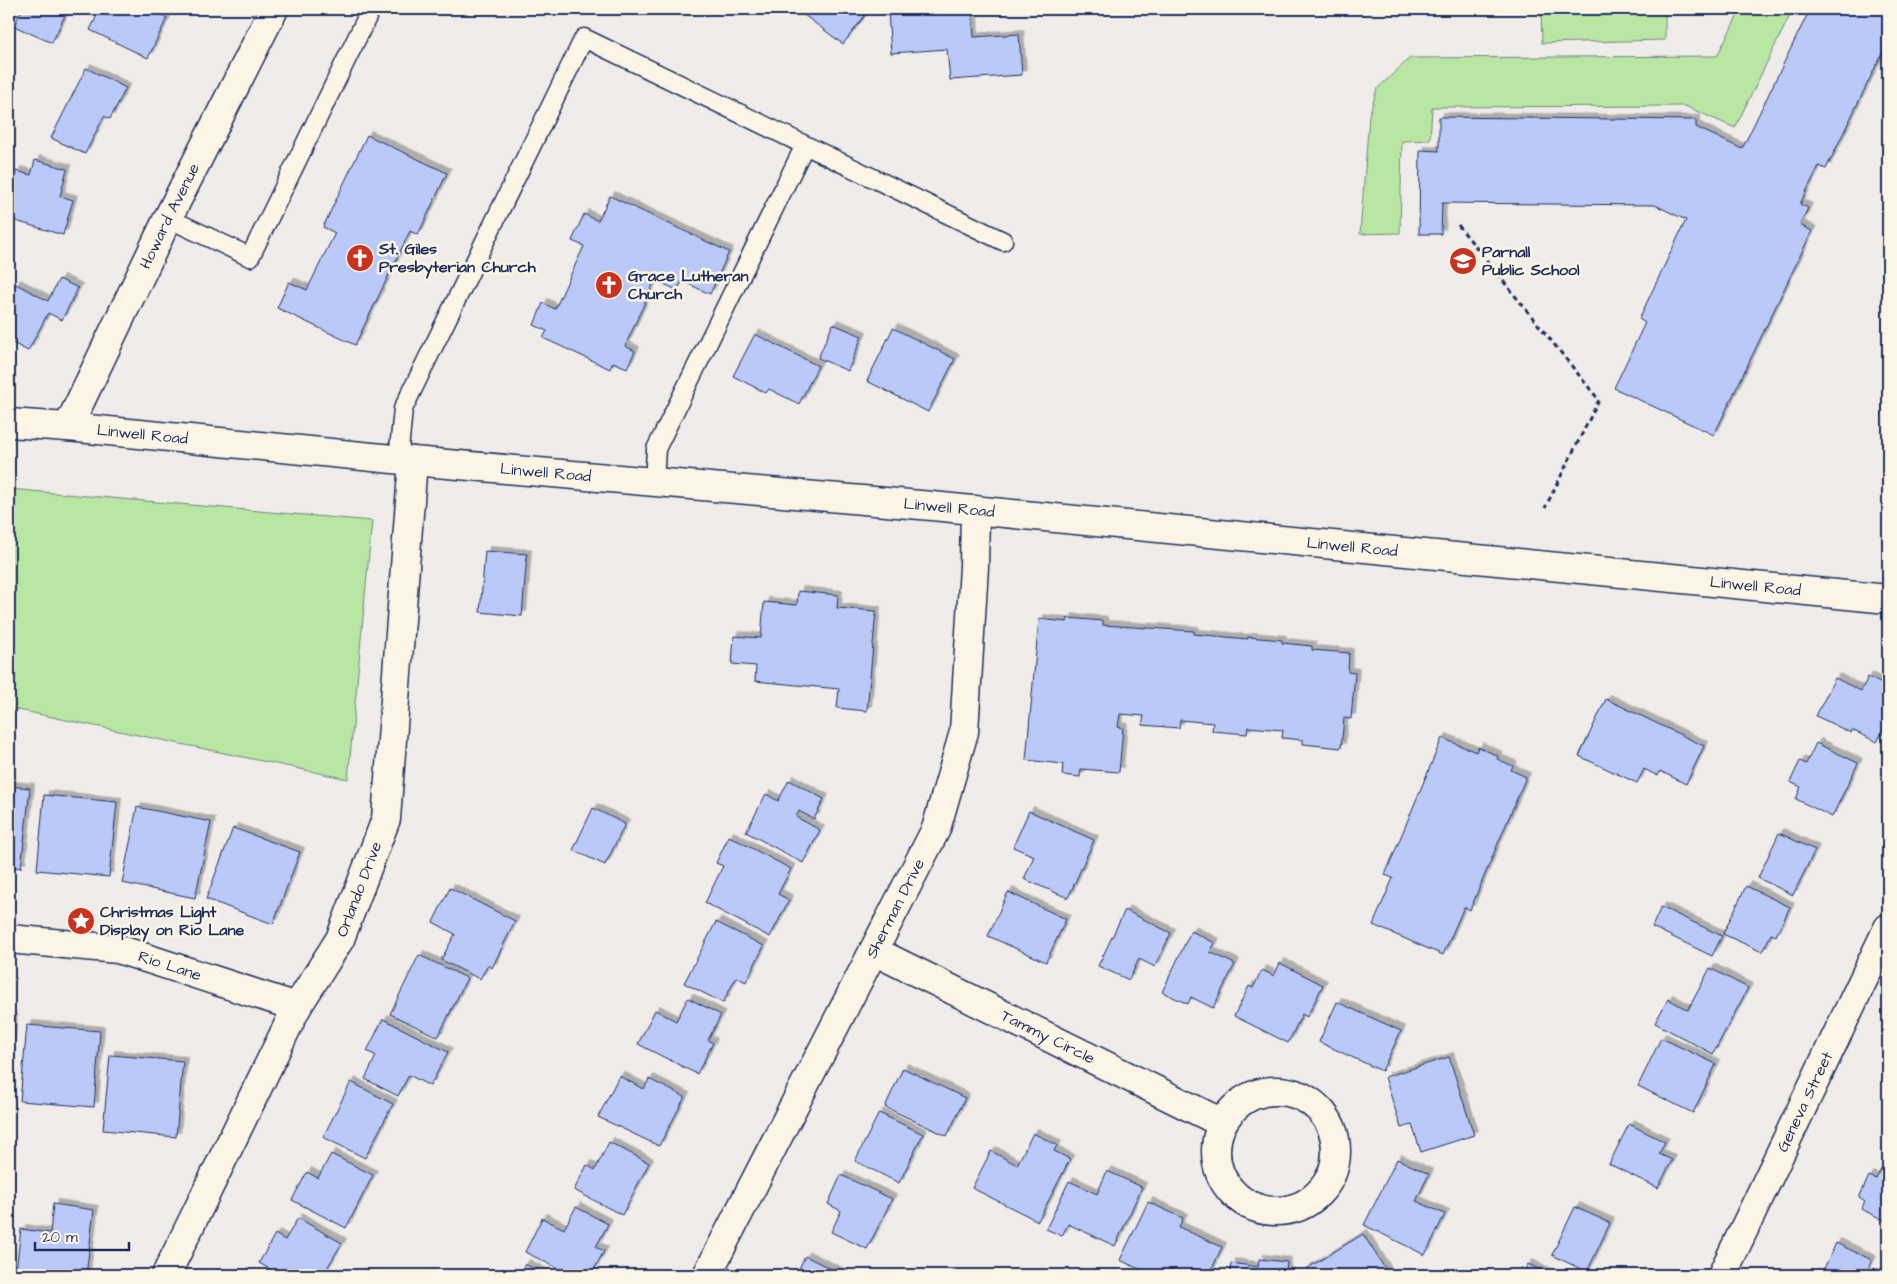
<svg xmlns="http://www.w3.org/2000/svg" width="1897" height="1284" font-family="'Architects Daughter',sans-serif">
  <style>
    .green { fill: #bae6a3; stroke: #6a8a80 }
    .building { fill: #bbc9f9; stroke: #1b2f5e; filter: url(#shadow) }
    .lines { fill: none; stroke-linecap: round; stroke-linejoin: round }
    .service-casing { stroke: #1b2f5e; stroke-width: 21 }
    .minor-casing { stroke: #1b2f5e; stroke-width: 31 }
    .secondary-casing { stroke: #1b2f5e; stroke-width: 31 }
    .path { stroke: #1b2f5e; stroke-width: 3; stroke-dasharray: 5 4; stroke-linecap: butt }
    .service { stroke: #fcf5e5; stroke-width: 18 }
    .minor { stroke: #fcf5e5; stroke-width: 28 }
    .secondary { stroke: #fcf5e5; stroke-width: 28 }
    .labels { text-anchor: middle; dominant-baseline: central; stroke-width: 5; stroke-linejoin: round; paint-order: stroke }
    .street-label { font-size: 16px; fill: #1b2f5e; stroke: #fcf5e5 }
    .poi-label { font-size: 16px; font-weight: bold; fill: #1b2f5e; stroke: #fcf5e5; text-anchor: start }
  </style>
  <defs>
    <filter id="shadow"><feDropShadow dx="4.5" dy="-4.5" stdDeviation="0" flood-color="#0004"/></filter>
  </defs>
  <rect width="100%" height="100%" fill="#efece9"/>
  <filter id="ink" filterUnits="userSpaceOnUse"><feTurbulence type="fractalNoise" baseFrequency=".02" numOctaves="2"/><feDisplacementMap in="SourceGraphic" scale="10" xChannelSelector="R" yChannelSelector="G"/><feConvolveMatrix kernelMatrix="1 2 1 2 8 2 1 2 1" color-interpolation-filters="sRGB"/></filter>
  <g filter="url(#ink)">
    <path class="green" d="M1541,9H1665V40L1542,43Z
      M1741,9H1793L1735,128L1685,106L1432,107L1430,140L1402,141L1400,233L1360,234L1369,116L1377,89L1410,58L1717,56Z
      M9,489L372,521L348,779L9,708Z"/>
    <path class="building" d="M22,9H63L67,11L52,43L14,26Z
      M100,9H148L167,18L148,58L90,30Z
      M796,9H870L843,44Z
      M928,9H972L974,37L1019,34L1022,75L950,80L947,49L891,53L888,11Z
      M1810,9H1888V41L1826,169L1819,166L1800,204L1808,208L1800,225L1812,231L1714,435L1614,388L1645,323L1639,319L1686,220L1655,205L1442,203L1441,234H1419L1420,150L1439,151V117L1696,120V127L1742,149Z
      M86,68L126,88L110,119L104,116L85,154L51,138Z
      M367,135L447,173L418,235L410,231L355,345L277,308L289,282L307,290L335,233L323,227Z
      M35,160L67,169L60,196L73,200L63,235L9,219V198L16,171L31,175Z
      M610,196L729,252L710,294L682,281L677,290L655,280L625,346L635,351L627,368L613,362L610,369L543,338L547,331L534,325L543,303L555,309L584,246L572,241L584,214L598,221Z
      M59,279L78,288L62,320L48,313L28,351L9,341V298L16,284L48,301Z
      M833,324L862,336L848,371L818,358Z
      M893,328L955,359L928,412L867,381Z
      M755,334L818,366L799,404L769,389L766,393L733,376Z
      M485,551L527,554L522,616L480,612Z
      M798,591L838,595L837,608L876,611L867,711L837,708L839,689L755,681L756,666L732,664L734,636L761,638L764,602L797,605Z
      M1068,618L1103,621V625L1194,631V634L1248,639V637L1282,640V643L1312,646V650L1349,653L1348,672L1355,673L1351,719L1344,718L1341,748L1303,744V740L1282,738L1283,730L1248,727L1247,734L1212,731L1213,723L1180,720L1179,728L1142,725L1144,716L1120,714L1118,727L1123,728L1119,772L1081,769L1080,777L1062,775L1063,764L1026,760L1039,619L1067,622Z
      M1868,677L1888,687V720L1877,742L1852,730L1851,733L1816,716L1835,678L1861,691Z
      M1606,699L1704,746L1686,784L1660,771L1658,776L1644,769L1637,783L1579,756Z
      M1442,738L1476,752L1478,747L1498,756L1497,759L1513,766L1511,770L1526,777L1470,910L1464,907L1443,955L1373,925L1393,878L1385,875Z
      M1816,743L1858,763L1832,817L1796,799L1801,787L1790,782L1800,761L1806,764Z
      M789,780L824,799L814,819L799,811L796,817L820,830L803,863L746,832L766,794L778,801Z
      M9,786L30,788L21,868L9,866Z
      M44,795L117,802L109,877L37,870Z
      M137,807L211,822L195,898L122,883Z
      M593,808L625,824L605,865L573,850Z
      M1029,811L1094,840L1068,898L1024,879L1034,856L1013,847Z
      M233,828L300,852L273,924L206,899Z
      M1779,833L1815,850L1793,895L1758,878Z
      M729,836L791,869L778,894L789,900L770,937L705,903L723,866L716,863Z
      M1746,886L1790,907L1776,936L1771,934L1762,952L1723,934Z
      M450,888L515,921L492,968L488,965L480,979L441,960L455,934L433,922Z
      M1008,892L1066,919L1046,962L988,936Z
      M1661,907L1722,936L1712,956L1652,927Z
      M1125,910L1171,933L1155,967L1139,959L1129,980L1098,966Z
      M716,922L764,946L746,982L736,977L723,1003L684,983Z
      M1191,931L1215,943L1210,952L1235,964L1213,1008L1191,997L1188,1004L1162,992Z
      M419,955L467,978L438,1037L390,1014Z
      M1280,963L1323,985L1307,1017L1302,1014L1288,1043L1234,1016L1249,986L1253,988L1262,970L1274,976Z
      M1710,968L1748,988L1713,1054L1655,1023L1668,999L1688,1010Z
      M688,998L721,1015L708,1040L713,1043L697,1074L638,1044L655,1010L676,1021Z
      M1337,1002L1401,1031L1382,1071L1319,1042Z
      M9,1019H13L9,1065Z
      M383,1019L448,1052L430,1086L409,1075L398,1096L365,1079L376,1056L367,1051Z
      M27,1025L100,1031L94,1107L20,1101Z
      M1661,1038L1716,1064L1693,1113L1638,1086Z
      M110,1055L183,1061L176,1137L103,1130Z
      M1449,1057L1474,1135L1421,1152L1412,1125L1401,1128L1385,1077Z
      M903,1068L965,1098L947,1136L885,1107Z
      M619,1076L644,1089L649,1079L685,1097L659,1146L598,1117Z
      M351,1082L393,1104L365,1158L323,1137Z
      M879,1113L923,1134L899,1183L855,1161Z
      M1629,1124L1665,1142L1659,1154L1672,1160L1658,1188L1609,1164Z
      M1033,1133L1057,1145L1054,1151L1070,1159L1038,1221L972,1188L991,1151L1017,1165Z
      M609,1142L649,1163L622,1215L574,1190L587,1165L595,1170Z
      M331,1154L373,1175L346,1228L292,1200L307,1172L318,1178Z
      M1397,1159L1429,1174L1416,1201L1445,1214L1425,1255L1364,1225Z
      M1883,1165L1888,1168V1222L1861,1209L1865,1202L1859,1198L1869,1176L1876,1179Z
      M1107,1171L1142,1187L1115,1246L1068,1224L1062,1236L1046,1229L1069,1181L1097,1194Z
      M841,1175L892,1199L867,1249L831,1232L841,1211L828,1204Z
      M1148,1202L1183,1218L1179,1227L1222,1247L1209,1275H1152L1120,1260Z
      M53,1204L94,1210L86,1275H46L16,1271L21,1229L50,1233Z
      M576,1207L608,1224L596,1247L604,1251L591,1275H571L525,1252L542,1218L564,1229Z
      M1575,1207L1610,1223L1587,1272L1552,1255Z
      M298,1218L342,1243L323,1275H281L259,1263L275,1234L285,1240Z
      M1363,1234L1389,1275H1310L1306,1269Z
      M1836,1243L1872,1260L1865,1275H1821Z
      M805,1256L844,1275H796Z
      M1259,1259L1287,1262L1286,1272L1291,1273L1290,1275H1230L1231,1263L1258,1267Z
      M525,1264L546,1275H519Z
      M1528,1264L1551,1275H1522Z"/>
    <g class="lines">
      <g class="service-casing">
        <path id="service" d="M168,218L250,257L371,9
          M398,460L403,409L584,38L1003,241
          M654,482L656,449L805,145"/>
      </g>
      <g class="minor-casing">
        <g id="minor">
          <path id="s1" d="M68,427L168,218L274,9"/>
          <path id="s2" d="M9,939L118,949L297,1007"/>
          <path id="s3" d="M874,951L1222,1123"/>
          <circle cx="1276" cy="1151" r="60"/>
          <path id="s4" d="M166,1275L297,1007L340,939L386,819L413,461"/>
          <path id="s5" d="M707,1275L936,829L964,732L974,567L975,510"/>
        </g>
      </g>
      <g class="secondary-casing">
        <g id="secondary">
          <path id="s6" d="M9,423L68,427L413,461L932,506L1888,599"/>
          <path id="s7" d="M1722,1275L1888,928"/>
        </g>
      </g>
      <path class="path" d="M1458,225L1599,400L1545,508"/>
      <use href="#service" class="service"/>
      <use href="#minor" class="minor"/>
      <use href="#secondary" class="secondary"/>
    </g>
  </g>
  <defs>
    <g id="church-disc" transform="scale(1.4375)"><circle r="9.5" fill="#c8321e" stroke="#fcf5e5"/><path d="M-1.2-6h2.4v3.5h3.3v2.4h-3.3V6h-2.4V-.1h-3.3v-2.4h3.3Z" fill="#fff"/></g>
    <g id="school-disc" transform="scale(1.4375)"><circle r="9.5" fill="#c8321e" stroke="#fcf5e5"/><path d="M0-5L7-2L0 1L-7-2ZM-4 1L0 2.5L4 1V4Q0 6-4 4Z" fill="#fff"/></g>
    <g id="sight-disc" transform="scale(1.4375)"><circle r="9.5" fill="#c8321e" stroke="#fcf5e5"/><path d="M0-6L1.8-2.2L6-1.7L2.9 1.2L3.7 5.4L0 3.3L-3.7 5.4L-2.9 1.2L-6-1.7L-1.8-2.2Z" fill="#fff"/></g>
  </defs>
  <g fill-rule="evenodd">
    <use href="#church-disc" x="360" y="258"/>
    <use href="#school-disc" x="1463" y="261"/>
    <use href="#church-disc" x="609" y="285"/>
    <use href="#sight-disc" x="81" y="921"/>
  </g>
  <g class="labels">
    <g class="street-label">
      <text stroke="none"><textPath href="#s1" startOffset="234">Howard Avenue</textPath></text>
      <text stroke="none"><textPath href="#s6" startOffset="134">Linwell Road</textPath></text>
      <text stroke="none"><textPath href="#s6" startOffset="539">Linwell Road</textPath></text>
      <text stroke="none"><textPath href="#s6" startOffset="944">Linwell Road</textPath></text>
      <text stroke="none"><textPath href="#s6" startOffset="1349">Linwell Road</textPath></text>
      <text stroke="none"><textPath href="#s6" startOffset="1754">Linwell Road</textPath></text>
      <text stroke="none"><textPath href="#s4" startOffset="432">Orlando Drive</textPath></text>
      <text stroke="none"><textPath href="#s5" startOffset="412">Sherman Drive</textPath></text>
      <text stroke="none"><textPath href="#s2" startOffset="164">Rio Lane</textPath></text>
      <text stroke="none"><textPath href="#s3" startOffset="194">Tammy Circle</textPath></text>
      <text stroke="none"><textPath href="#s7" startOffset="192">Geneva Street</textPath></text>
    </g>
    <g class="poi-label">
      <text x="379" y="249">St. Giles<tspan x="379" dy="18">Presbyterian Church</tspan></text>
      <text x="1482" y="252">Parnall<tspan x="1482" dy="18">Public School</tspan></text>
      <text x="628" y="276">Grace Lutheran<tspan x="628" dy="18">Church</tspan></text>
      <text x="100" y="912">Christmas Light<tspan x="100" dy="18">Display on Rio Lane</tspan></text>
    </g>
  </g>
  <rect width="1897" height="1284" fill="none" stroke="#fcf5e5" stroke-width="30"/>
  <rect x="15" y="15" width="1867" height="1254" fill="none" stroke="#1b2f5e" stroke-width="2" filter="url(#ink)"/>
  <path d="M35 1242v8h94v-8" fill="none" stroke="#1b2f5e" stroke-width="2.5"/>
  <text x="42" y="1242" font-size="15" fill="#1b2f5e" stroke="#fcf5e5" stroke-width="4" paint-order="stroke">20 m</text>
</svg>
